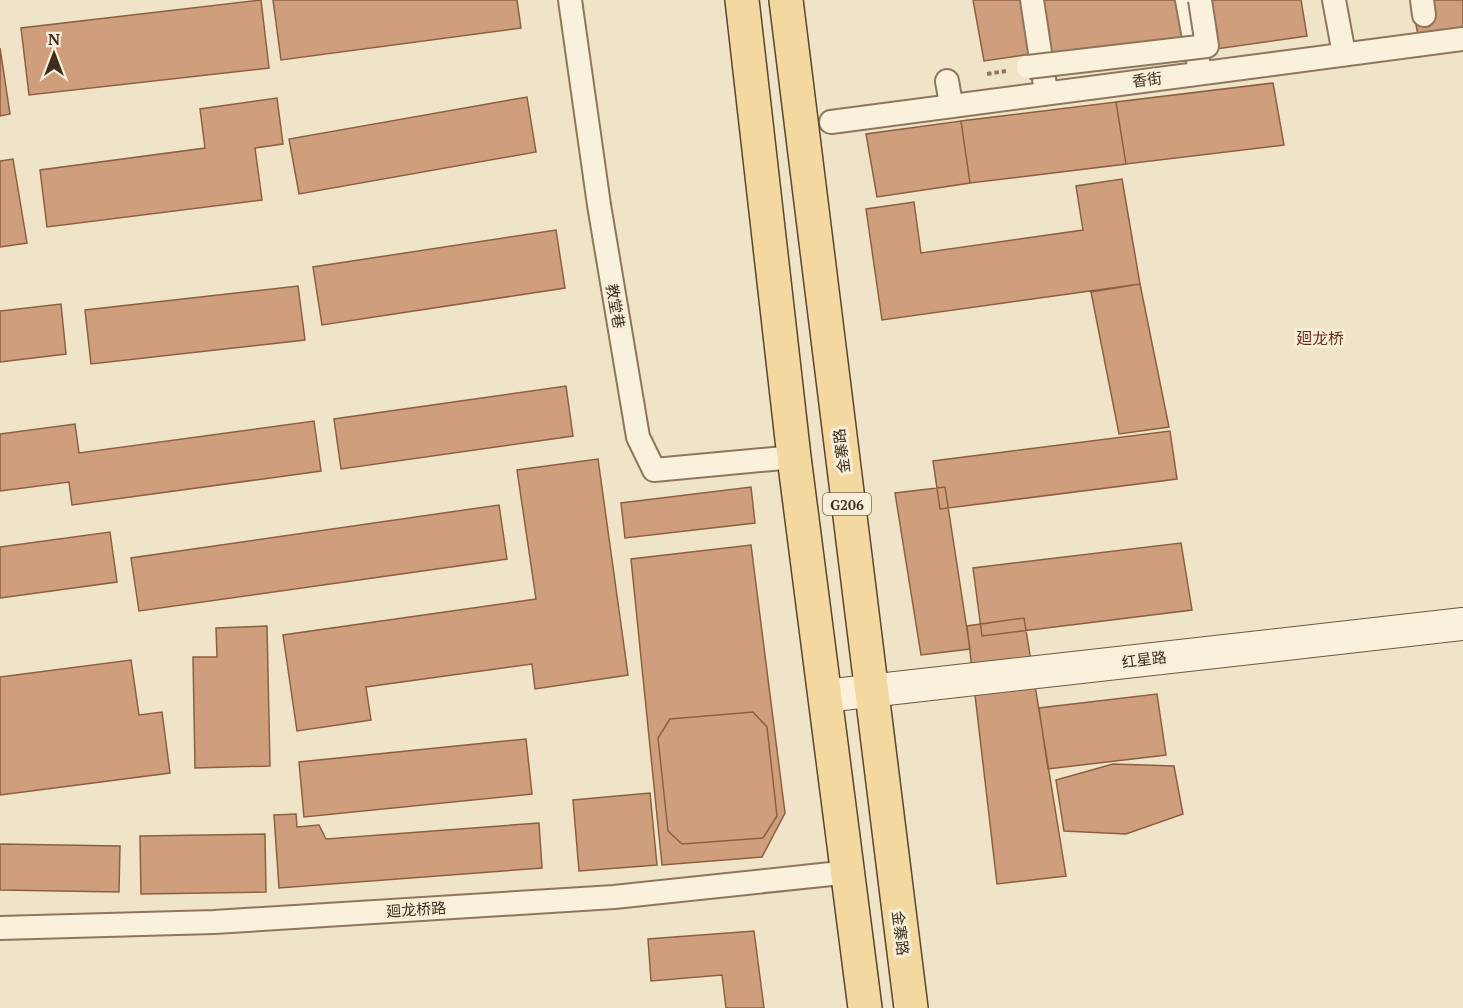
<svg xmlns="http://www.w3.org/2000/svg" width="1463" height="1008" font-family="'PT Serif','Noto Sans SC',serif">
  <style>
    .building { fill: #cf9f7d; stroke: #8d5f41; stroke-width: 1.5 }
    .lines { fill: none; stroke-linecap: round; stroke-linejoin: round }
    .street-casing { stroke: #8d765c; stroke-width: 26 }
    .secondary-casing { stroke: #6f573f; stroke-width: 34 }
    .primary-casing { stroke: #5b4430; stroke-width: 36 }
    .path { stroke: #8d765c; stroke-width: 4; stroke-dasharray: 4.5 3; stroke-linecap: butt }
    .street { stroke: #faf1dc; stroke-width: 22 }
    .secondary { stroke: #faf1dc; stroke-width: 32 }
    .primary { stroke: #f3d9a0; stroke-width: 33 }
    .street-bridge-casing { stroke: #8d765c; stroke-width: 26; stroke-linecap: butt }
    .street-bridge { stroke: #faf1dc; stroke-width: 22 }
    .labels { text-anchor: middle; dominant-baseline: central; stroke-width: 6; stroke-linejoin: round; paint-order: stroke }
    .shield { fill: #f7eed8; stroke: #756857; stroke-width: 1.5 }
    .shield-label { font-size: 14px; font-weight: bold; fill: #3d2e20 }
    .street-label { font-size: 15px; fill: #3d2e20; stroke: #f7eed8 }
    .neighbourhood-label { font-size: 16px; fill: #6b2e1e; stroke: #f7eed8 }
  </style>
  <rect width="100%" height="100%" fill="#f0e4c8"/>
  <path class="building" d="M261,0L269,68L29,95L21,28Z
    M273,0H517L521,28L281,60Z
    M973,0H1022L1031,54L984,61Z
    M1034,0H1179L1189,54L1045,75Z
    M1211,0H1301L1307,36L1202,51L1198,26L1215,23Z
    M1429,0H1463V34L1419,40L1413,10Z
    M0,48L10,114L0,116Z
    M1273,83L1284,145L1126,164L1116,102Z
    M527,97L536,152L299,194L289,139Z
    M277,98L283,144L255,148L262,200L47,227L40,170L205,148L200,109Z
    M1116,102L1126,164L970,183L961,121Z
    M961,121L970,183L877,197L866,134Z
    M13,159L27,243L0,247V161Z
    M1122,179L1140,284L882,320L866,209L914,202L921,253L1083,230L1076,186Z
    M556,230L565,288L322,325L313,267Z
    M1140,284L1169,427L1119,434L1091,292Z
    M298,286L305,340L91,364L85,310Z
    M61,304L66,354L0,362V311Z
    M566,386L573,436L341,469L334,419Z
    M314,421L321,471L72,505L69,482L0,491V434L75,424L79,453Z
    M1170,431L1177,479L940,509L933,461Z
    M598,459L628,675L535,689L532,664L366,687L371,720L297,731L283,635L536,599L517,470Z
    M751,487L755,523L625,538L621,503Z
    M945,487L970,649L921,655L895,493Z
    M499,505L507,559L139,611L131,558Z
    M110,532L117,582L0,598V547Z
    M1181,543L1192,610L982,636L973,568Z
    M751,545L785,813L762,857L662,865L631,559Z
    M1024,618L1066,876L997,884L967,626Z
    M267,626L270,766L195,768L193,657H217L216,628Z
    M131,660L139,715L162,712L170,773L0,795V677Z
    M1157,694L1166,755L1048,769L1039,708Z
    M753,712L767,727L777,816L763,838L682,844L668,831L658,738L670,719Z
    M526,739L532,794L304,817L299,762Z
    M1113,764L1174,766L1183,814L1126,834L1064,831L1056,780Z
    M650,793L657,865L579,871L573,800Z
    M296,814L297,827L319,825L326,839L539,823L542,868L279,888L274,815Z
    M265,834L266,892L141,894L140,836Z
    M0,844L120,846L119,892L0,890Z
    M754,931L764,1008H726L722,975L651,981L648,939Z"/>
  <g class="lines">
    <g class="street-casing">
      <path id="street" d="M570,0L599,205L638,437L654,470L794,457
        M1032,0L1045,85
        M1187,0L1199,66
        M1334,0L1344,54
        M1422,0L1424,15
        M947,81L951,104
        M831,122L1463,39
        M0,928L214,922L614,897L831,874"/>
    </g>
    <g class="secondary-casing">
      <path id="secondary" d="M825,696L1463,624"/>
    </g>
    <g class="primary-casing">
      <path id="primary" d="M742,0L794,457L865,1008
        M786,0L911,1008"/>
    </g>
    <path class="path" d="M987,74L1006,71"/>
    <use href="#street" class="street"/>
    <use href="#secondary" class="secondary"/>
    <use href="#primary" class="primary"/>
    <g class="street-bridge-casing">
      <path id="street-bridge" d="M1028,67L1207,46L1200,0"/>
    </g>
    <use href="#street-bridge" class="street-bridge"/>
  </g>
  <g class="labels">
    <rect class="shield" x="823" y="493" width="48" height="22" rx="4.5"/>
    <g class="shield-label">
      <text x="847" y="504">G206</text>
    </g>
    <g class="street-label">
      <text transform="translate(1147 79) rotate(-7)">香街</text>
      <text transform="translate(616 306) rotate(80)">教堂巷</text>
      <text transform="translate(841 451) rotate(-97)">金寨路</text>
      <text transform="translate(1144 659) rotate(-7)">红星路</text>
      <text transform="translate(416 909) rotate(-4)">廻龙桥路</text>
      <text transform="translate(901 933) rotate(83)">金寨路</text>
    </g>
    <g class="neighbourhood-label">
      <text x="1320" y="338">廻龙桥</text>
    </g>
  </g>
  <g transform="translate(54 54)" stroke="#f7eed8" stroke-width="4.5" paint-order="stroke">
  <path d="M0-4.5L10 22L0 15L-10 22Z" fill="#3d2e20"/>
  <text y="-9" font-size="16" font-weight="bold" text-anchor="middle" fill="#3d2e20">N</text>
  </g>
</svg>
